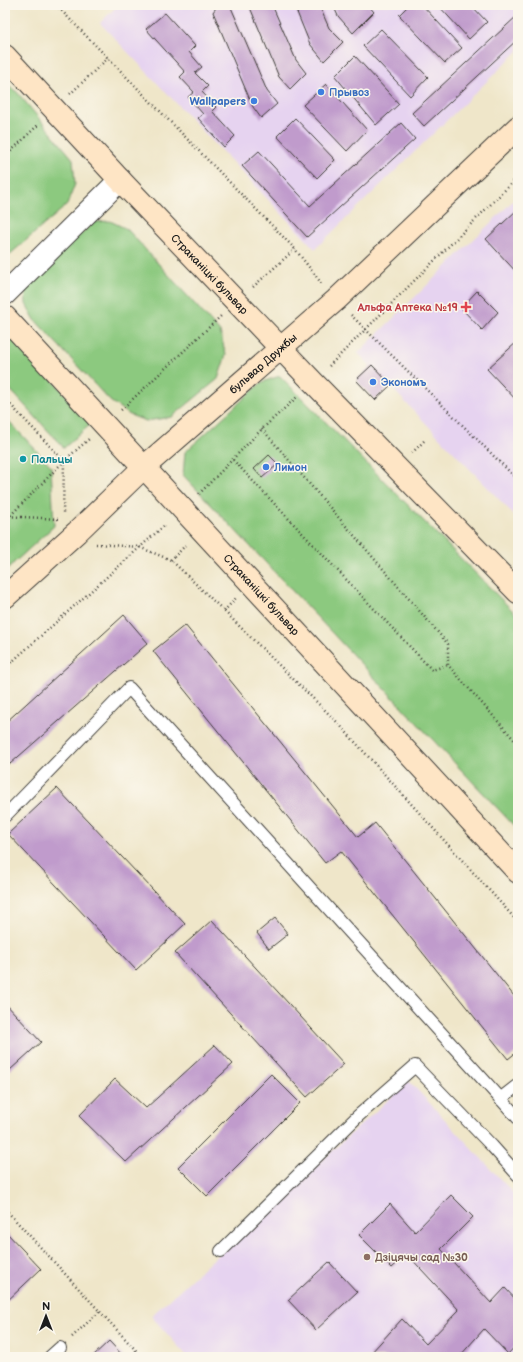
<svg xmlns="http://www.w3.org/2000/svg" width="523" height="1362" font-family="'Balsamiq Sans',sans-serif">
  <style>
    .built { fill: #e6d3f0 }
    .green { fill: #8cc97f; stroke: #54724e }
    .building { fill: #c09bcc }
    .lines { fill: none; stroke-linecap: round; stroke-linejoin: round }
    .lane-casing { stroke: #3c3a36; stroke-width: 14 }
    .street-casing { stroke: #3c3a36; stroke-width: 24 }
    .secondary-casing { stroke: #3c3a36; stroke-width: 24 }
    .path { stroke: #3c3a36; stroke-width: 2.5; stroke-dasharray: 1 3; stroke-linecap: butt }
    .lane { stroke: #fff; stroke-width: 12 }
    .street { stroke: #fff; stroke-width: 22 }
    .secondary { stroke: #fee5c5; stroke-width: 22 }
    .shop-dot { fill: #3f7fe0; stroke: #fbf7ec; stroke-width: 1.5 }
    .health-dot { fill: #e0444e; stroke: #fbf7ec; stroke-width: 1.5 }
    .culture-dot { fill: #0f9aa8; stroke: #fbf7ec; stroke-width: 1.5 }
    .education-dot { fill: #8d6e63; stroke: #fbf7ec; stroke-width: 1.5 }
    .labels { text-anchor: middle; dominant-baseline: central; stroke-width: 3; stroke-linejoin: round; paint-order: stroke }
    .shop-label { font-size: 11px; font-weight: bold; fill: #366cbe; stroke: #fbf7ec; text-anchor: start }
    .street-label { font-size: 11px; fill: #1c1c1c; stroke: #fbf7ec }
    .health-label { font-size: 11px; font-weight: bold; fill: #be3a42; stroke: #fbf7ec; text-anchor: end }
    .culture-label { font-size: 11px; font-weight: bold; fill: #0d838f; stroke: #fbf7ec; text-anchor: start }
    .education-label { font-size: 11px; font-weight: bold; fill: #785e54; stroke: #fbf7ec; text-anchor: start }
  </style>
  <rect width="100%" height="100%" fill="#fbf7ec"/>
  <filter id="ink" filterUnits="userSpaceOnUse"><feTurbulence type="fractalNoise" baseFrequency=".025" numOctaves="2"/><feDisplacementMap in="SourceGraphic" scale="8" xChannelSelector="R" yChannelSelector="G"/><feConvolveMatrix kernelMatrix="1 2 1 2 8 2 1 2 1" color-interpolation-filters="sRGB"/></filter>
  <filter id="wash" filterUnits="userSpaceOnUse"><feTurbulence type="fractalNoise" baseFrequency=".012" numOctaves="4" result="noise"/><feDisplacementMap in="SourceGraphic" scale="16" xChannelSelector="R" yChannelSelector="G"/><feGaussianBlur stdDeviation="0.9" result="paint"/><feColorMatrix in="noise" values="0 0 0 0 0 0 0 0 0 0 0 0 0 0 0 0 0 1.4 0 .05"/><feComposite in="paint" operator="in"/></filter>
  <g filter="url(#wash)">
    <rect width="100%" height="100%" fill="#efe6c9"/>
    <path class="built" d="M118,5H518V51L315,249L100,23Z
      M518,196V519L358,353Z
      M409,1081L518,1198V1357H188L151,1316Z"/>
    <path class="green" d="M5,84L17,92L73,159L75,184L67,205L8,256L5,257Z
      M110,221L127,229L220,332L226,355L218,379L172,417L146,421L130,415L110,401L35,320L26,304L25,284L94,222Z
      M5,335H9L93,422L64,448L5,384Z
      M280,376L518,616V830L183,475L185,452L262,382Z
      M5,417L51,466L54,526L5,571Z"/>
    <g id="blocks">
      <path class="building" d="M218,5H230L267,91L277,104L261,118L253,107L213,12Z
        M249,5H272L296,60L306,73L290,89L279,77Z
        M294,5H319L329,28L343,42L324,61L310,44Z
        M333,5H368L374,12L353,33L338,16Z
        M409,5H422L462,48L445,63L399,15Z
        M438,5H471L487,22L469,39Z
        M165,13L195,46L189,52L202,67L195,73L208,86L202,92L216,107L212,111L235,136L224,147L198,118L203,114L188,97L194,92L180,77L185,72L146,29Z
        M518,15V39L424,126L412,113Z
        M381,29L428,77L410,96L363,46Z
        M355,56L399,104L376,125L335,76Z
        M326,84L367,130L347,151L303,105Z
        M295,118L335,160L317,178L277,136Z
        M401,123L415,139L307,237L242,166L259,151L310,206Z
        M518,209V274L486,239Z
        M477,291L498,312L482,330L461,308Z
        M518,341V402L487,369Z
        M372,365L391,385L375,400L356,380Z
        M269,455L278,464L262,478L254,469Z
        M124,615L148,643L10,764L5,759V723Z
        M185,625L358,837L375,823L518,1001V1051L508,1059L341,851L325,863L153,651Z
        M57,788L185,924L136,970L8,834Z
        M275,918L288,934L269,949L257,933Z
        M212,920L344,1064L307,1097L175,953Z
        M5,1003L41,1042L10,1070L5,1064Z
        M215,1045L233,1064L126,1162L79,1116L115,1079L146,1108Z
        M271,1074L300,1103L207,1196L178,1167Z
        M451,1195L473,1217L441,1249L491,1303L505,1288L518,1302V1343L508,1354L484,1329L459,1357H373L370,1354L402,1319L426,1344L459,1310L407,1254L392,1268L359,1235L390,1204L415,1232Z
        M5,1231L41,1269L5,1303Z
        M329,1262L357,1292L316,1330L288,1300Z
        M109,1341L124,1357H92Z"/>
    </g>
  </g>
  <g filter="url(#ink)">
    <use href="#blocks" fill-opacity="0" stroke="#3c3a36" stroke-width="1"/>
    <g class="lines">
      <g class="lane-casing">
        <path id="lane" d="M5,816L129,688L518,1118
          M500,1099L518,1085
          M221,1251L358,1116L415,1066L492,1146L518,1175
          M50,1357L60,1348"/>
      </g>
      <g class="street-casing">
        <path id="street" d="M5,294L120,180"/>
      </g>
      <g class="secondary-casing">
        <g id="secondary">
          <path id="s1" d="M5,56L120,180L313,382L518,592"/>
          <path id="s2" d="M5,317L518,872"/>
          <path id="s3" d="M5,597L77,532L144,467L336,300L518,127"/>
        </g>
      </g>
      <path class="path" d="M56,5L295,249L322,284
        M70,94L108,58
        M5,157L39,124
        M253,287L295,249
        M351,315L518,480
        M329,366L518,177
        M5,399L64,461L63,515
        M121,410L221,316
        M262,429L448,644V665L518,744
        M412,453L425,440
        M233,460L432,670L448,665
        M199,494L262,429L298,396
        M5,516L59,519
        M5,521L64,461L89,439
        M96,544L139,547L171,560L224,611L337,722L518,922
        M171,560L186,545
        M224,611L236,598
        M5,668L166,524
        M5,1209L142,1357
        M72,1337L100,1311"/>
      <use href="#lane" class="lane"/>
      <use href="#street" class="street"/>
      <use href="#secondary" class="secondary"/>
    </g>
  </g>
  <g class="shop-dot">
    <circle cx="321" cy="92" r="4"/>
    <circle cx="254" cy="101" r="4"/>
    <circle cx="373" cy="382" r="4"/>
    <circle cx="266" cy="467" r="4"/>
  </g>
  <path class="health-dot" d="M464 301h4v4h4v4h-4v4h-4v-4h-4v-4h4z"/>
  <circle class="culture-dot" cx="23" cy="459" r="4"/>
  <circle class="education-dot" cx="367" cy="1257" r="4"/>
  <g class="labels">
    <g class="shop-label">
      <text x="329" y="92">Прывоз</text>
      <text x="246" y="101" text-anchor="end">Wallpapers</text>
      <text x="381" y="382">Экономъ</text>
      <text x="274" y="467">Лимон</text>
    </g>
    <g class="street-label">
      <text stroke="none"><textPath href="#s1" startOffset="299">Страканіцкі бульвар</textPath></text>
      <text stroke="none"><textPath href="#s3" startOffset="348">бульвар Дружбы</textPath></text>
      <text stroke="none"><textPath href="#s2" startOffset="378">Страканіцкі бульвар</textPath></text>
    </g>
    <g class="health-label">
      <text x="458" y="307">Альфа Аптека №19</text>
    </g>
    <g class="culture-label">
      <text x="31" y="459">Пальцы</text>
    </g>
    <g class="education-label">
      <text x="375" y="1257">Дзіцячы сад №30</text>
    </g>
  </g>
  <rect width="523" height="1362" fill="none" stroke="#fbf7ec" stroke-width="20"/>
  <g transform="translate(46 1316)" stroke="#fbf7ec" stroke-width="3" paint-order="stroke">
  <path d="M0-3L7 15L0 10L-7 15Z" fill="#1c1c1c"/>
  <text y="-6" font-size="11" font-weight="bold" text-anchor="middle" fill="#1c1c1c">N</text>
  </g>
</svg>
